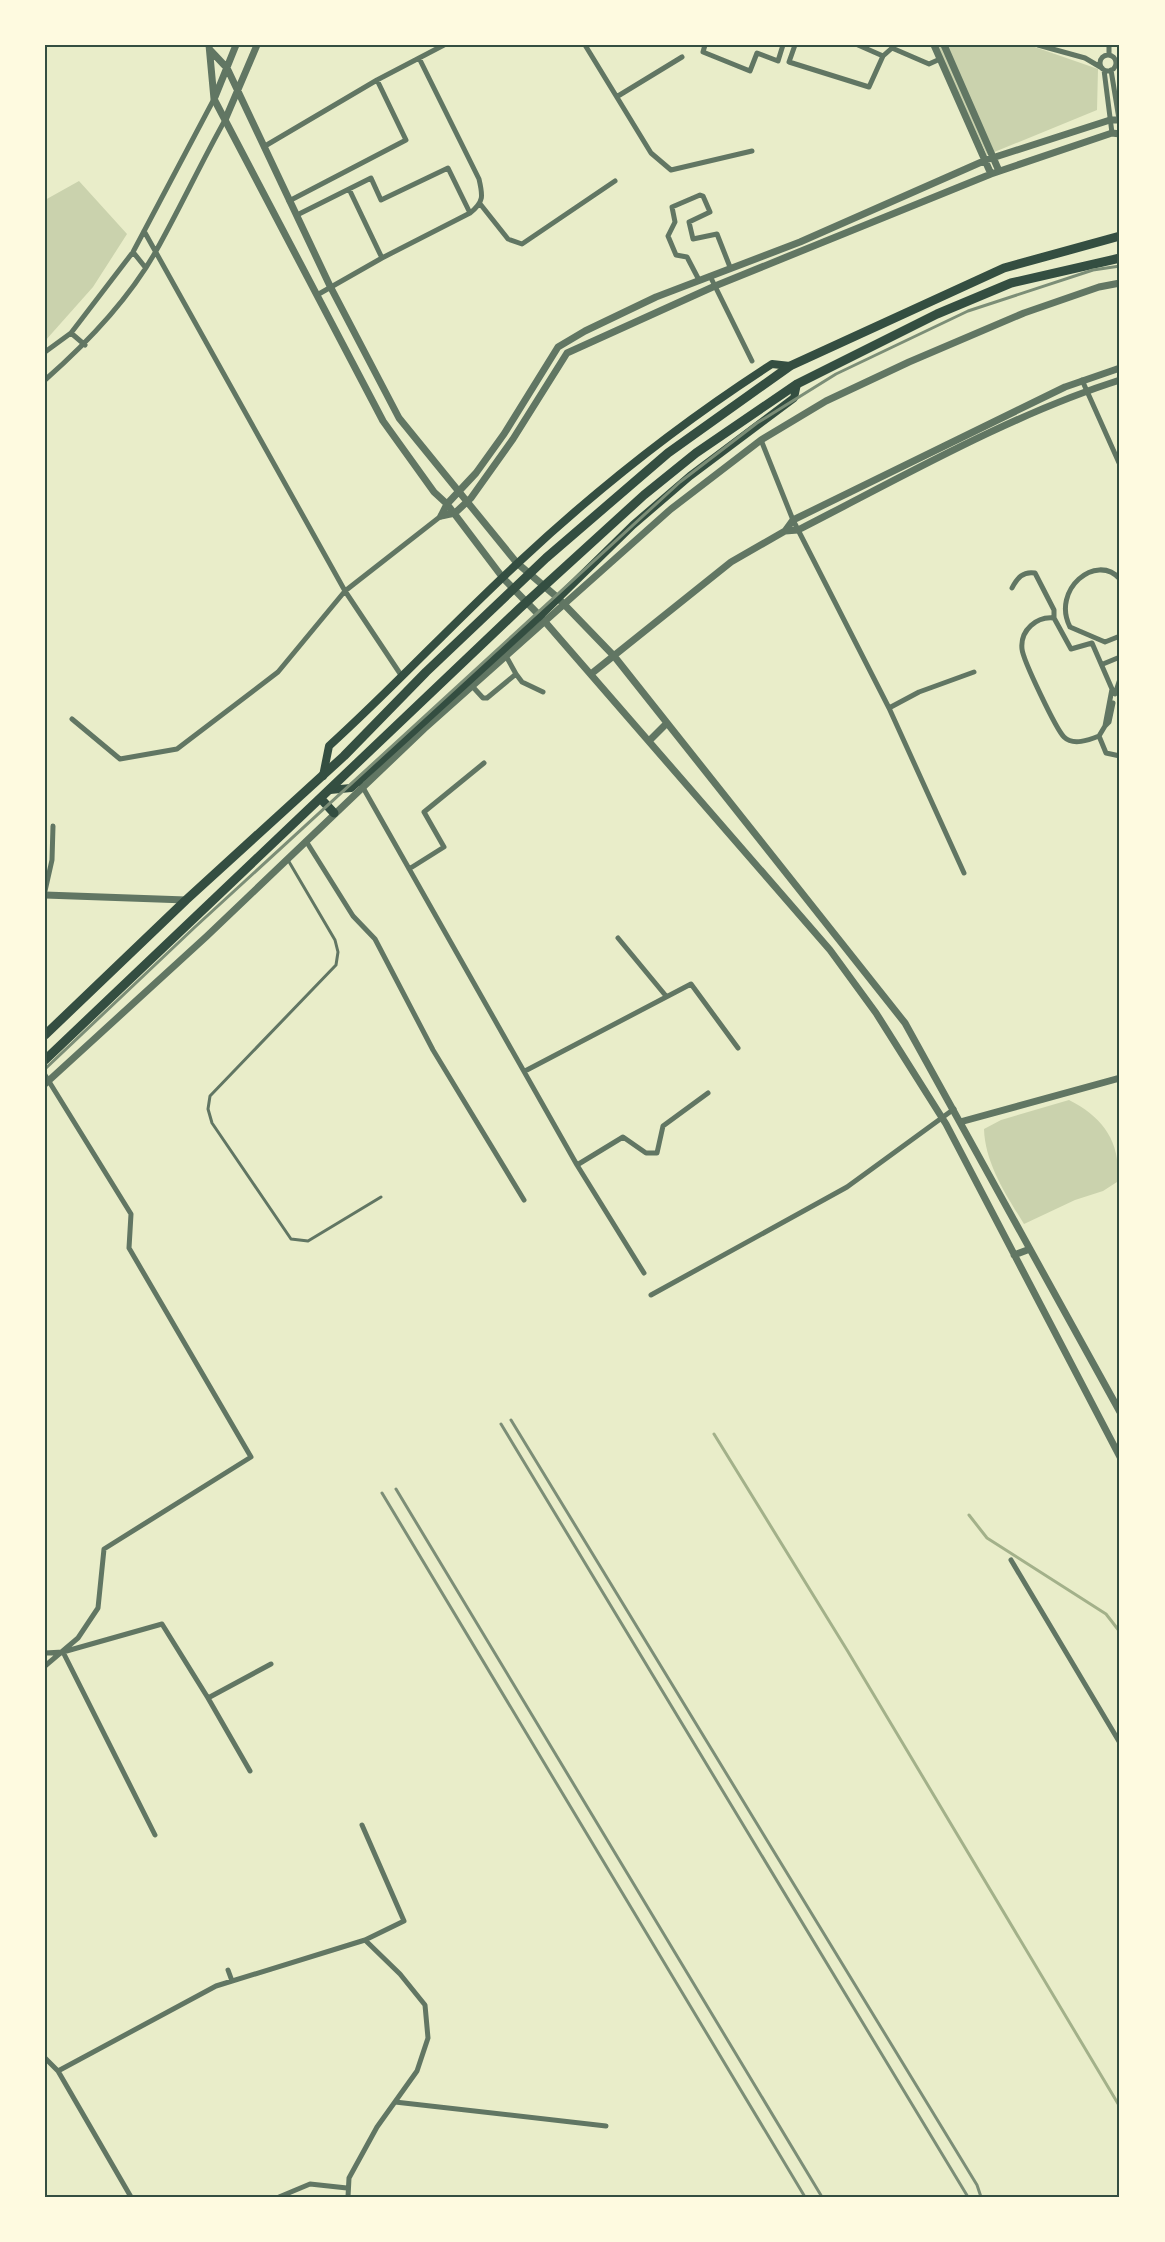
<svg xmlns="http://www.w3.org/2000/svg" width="1165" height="2242" font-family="Helvetica,sans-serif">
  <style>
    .green { fill: #cad2ad }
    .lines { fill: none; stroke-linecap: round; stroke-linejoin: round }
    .stream { stroke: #a3b18a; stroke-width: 3 }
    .service { stroke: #617663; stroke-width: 3 }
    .minor { stroke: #617663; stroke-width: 5 }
    .tertiary { stroke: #617663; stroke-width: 7 }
    .secondary { stroke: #344e41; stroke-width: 8 }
    .trunk { stroke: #344e41; stroke-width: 9 }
    .rail { stroke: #7c8e77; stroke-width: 3 }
    .neatline { fill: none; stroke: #344e41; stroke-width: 2 }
  </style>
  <rect width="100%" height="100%" fill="#e9edc9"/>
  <path class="green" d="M936,45H1029L1098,69L1097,110L987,155Z
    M79,181L127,234L93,287L45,341V200Z
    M1069,1100C1103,1117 1122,1143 1117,1182L1103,1191L1075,1200L1024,1224C1006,1195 985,1163 984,1129L1001,1120Z"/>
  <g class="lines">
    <path class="stream" d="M714,1434L847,1650L1120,2107
      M969,1515L987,1538L1106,1614L1120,1632"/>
    <path class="service" d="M288,860L335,940L338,952L336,965L210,1096L208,1109L212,1123L291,1239L308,1241L381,1197"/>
    <path class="minor" d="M585,45L651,153L671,170L752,151
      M705,45L703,52L750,71L757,53L778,61L783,45
      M795,45L789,62L869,87L883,56L858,45
      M1038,45L1085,58L1102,68
      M1109,45V55
      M1100 63a8 8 0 1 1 16 0a8 8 0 1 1-16 0Z
      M883,56L892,48L929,64L940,59
      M1104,70L1112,133
      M1111,70L1120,125
      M618,96L682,57
      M265,146L377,80L444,45
      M349,189L382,258
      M289,201L406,140L377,80
      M481,205L508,239L522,244L615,181
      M297,215L371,178L381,200L448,168L470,213
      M144,231L345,591L401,675
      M133,252L145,267
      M710,276L752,361
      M699,280L687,257L676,255L668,236L675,222L672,207L700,195L703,196L710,212L689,222L693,239L717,234L730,267
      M317,295L382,258L470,213C484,202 483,196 479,179L419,58
      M71,333L85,345
      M45,352L71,333L133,252L214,99
      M45,380C87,343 128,301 156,251C180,208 201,163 225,120
      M1082,380L1120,465
      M761,440L793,520L889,708L964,873
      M1012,588C1017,578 1023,571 1035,573L1054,610V618
      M1120,636L1105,642L1070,627C1051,590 1096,552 1120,579
      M1103,664L1120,657
      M516,674L522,682L543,692
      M472,686L483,698H487L516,674L506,656
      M1115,694L1120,679
      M889,708L919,692L974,672
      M72,719L120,759L177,749L278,672L345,591L441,516
      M1105,726L1109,722L1113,703
      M1099,736C1089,740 1073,746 1064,737C1056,729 1023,660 1022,649C1020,630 1037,616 1054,618L1071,649L1092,643L1112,689L1105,726L1099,736L1106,753L1120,756
      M361,784L577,1165L644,1273
      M306,841L353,916L375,939L433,1050L524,1200
      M409,869L444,847L424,812L484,763
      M45,891L52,860L53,826
      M618,938L666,996
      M525,1071L691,984L738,1048
      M45,1075L131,1214L129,1248L251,1457L104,1549L98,1608L78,1638L45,1666
      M577,1165L623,1137L646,1153H657L663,1126L708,1093
      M651,1295L847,1187L954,1109
      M1011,1560L1120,1743
      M63,1652L155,1835
      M45,1653L63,1652L162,1624L208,1698L271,1664
      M208,1698L250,1771
      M228,1970L232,1981
      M45,2058L58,2071L131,2197
      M58,2071L216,1986L365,1940L404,1921L362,1825
      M395,2102L606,2126
      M279,2197L310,2184L347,2188
      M348,2197L349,2178L377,2127L417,2071L428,2038L425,2005L400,1974L365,1940"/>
    <path class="tertiary" d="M209,45L214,99L383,421L434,492L447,504L503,578L540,616L830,950L876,1013L946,1124L1120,1457
      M934,45L991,174
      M944,45L999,171
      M211,51L227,68L330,286L399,418L517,563L558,598L614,656L905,1023L1120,1412
      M215,97L236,45
      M225,120L257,45
      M441,516L447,504L476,473L504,434L558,347L585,331L656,297L800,242L986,160L1110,120H1120
      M441,516L455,513L471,498L513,439L567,353L715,286L991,174L1112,133L1120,134
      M785,531L798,530C900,478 1012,414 1120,380
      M591,674L731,562L785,531L793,520L1065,387L1120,368
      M649,741L667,723
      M45,895L186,900
      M45,1084L207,936L424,729L671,509L761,440L826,401L909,362L1024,313L1099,287L1120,283
      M960,1122L1120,1078
      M1014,1255L1030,1249"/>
    <path class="secondary" d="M323,776L329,746C394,687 454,622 519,562C597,489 682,422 772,364L790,366
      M330,790L351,788L540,616L633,525L690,476L794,398L797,384"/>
    <path class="trunk" d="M321,799L334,813
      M45,1035L186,900L344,756L426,672L546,558L668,453L790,366L1004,268L1120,236
      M45,1060L520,608L644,495L696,453L797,384L937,314L1011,283L1120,258"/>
    <path class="rail" d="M45,1069L195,927L680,482L757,423L836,374L968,311L1093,270L1120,266
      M511,1420L977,2185L981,2197
      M501,1424L968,2197
      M396,1489L822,2197
      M382,1493L805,2197"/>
  </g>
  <rect width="1165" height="2242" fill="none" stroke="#fefae0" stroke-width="93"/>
  <rect x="46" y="46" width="1072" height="2150" class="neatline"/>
</svg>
